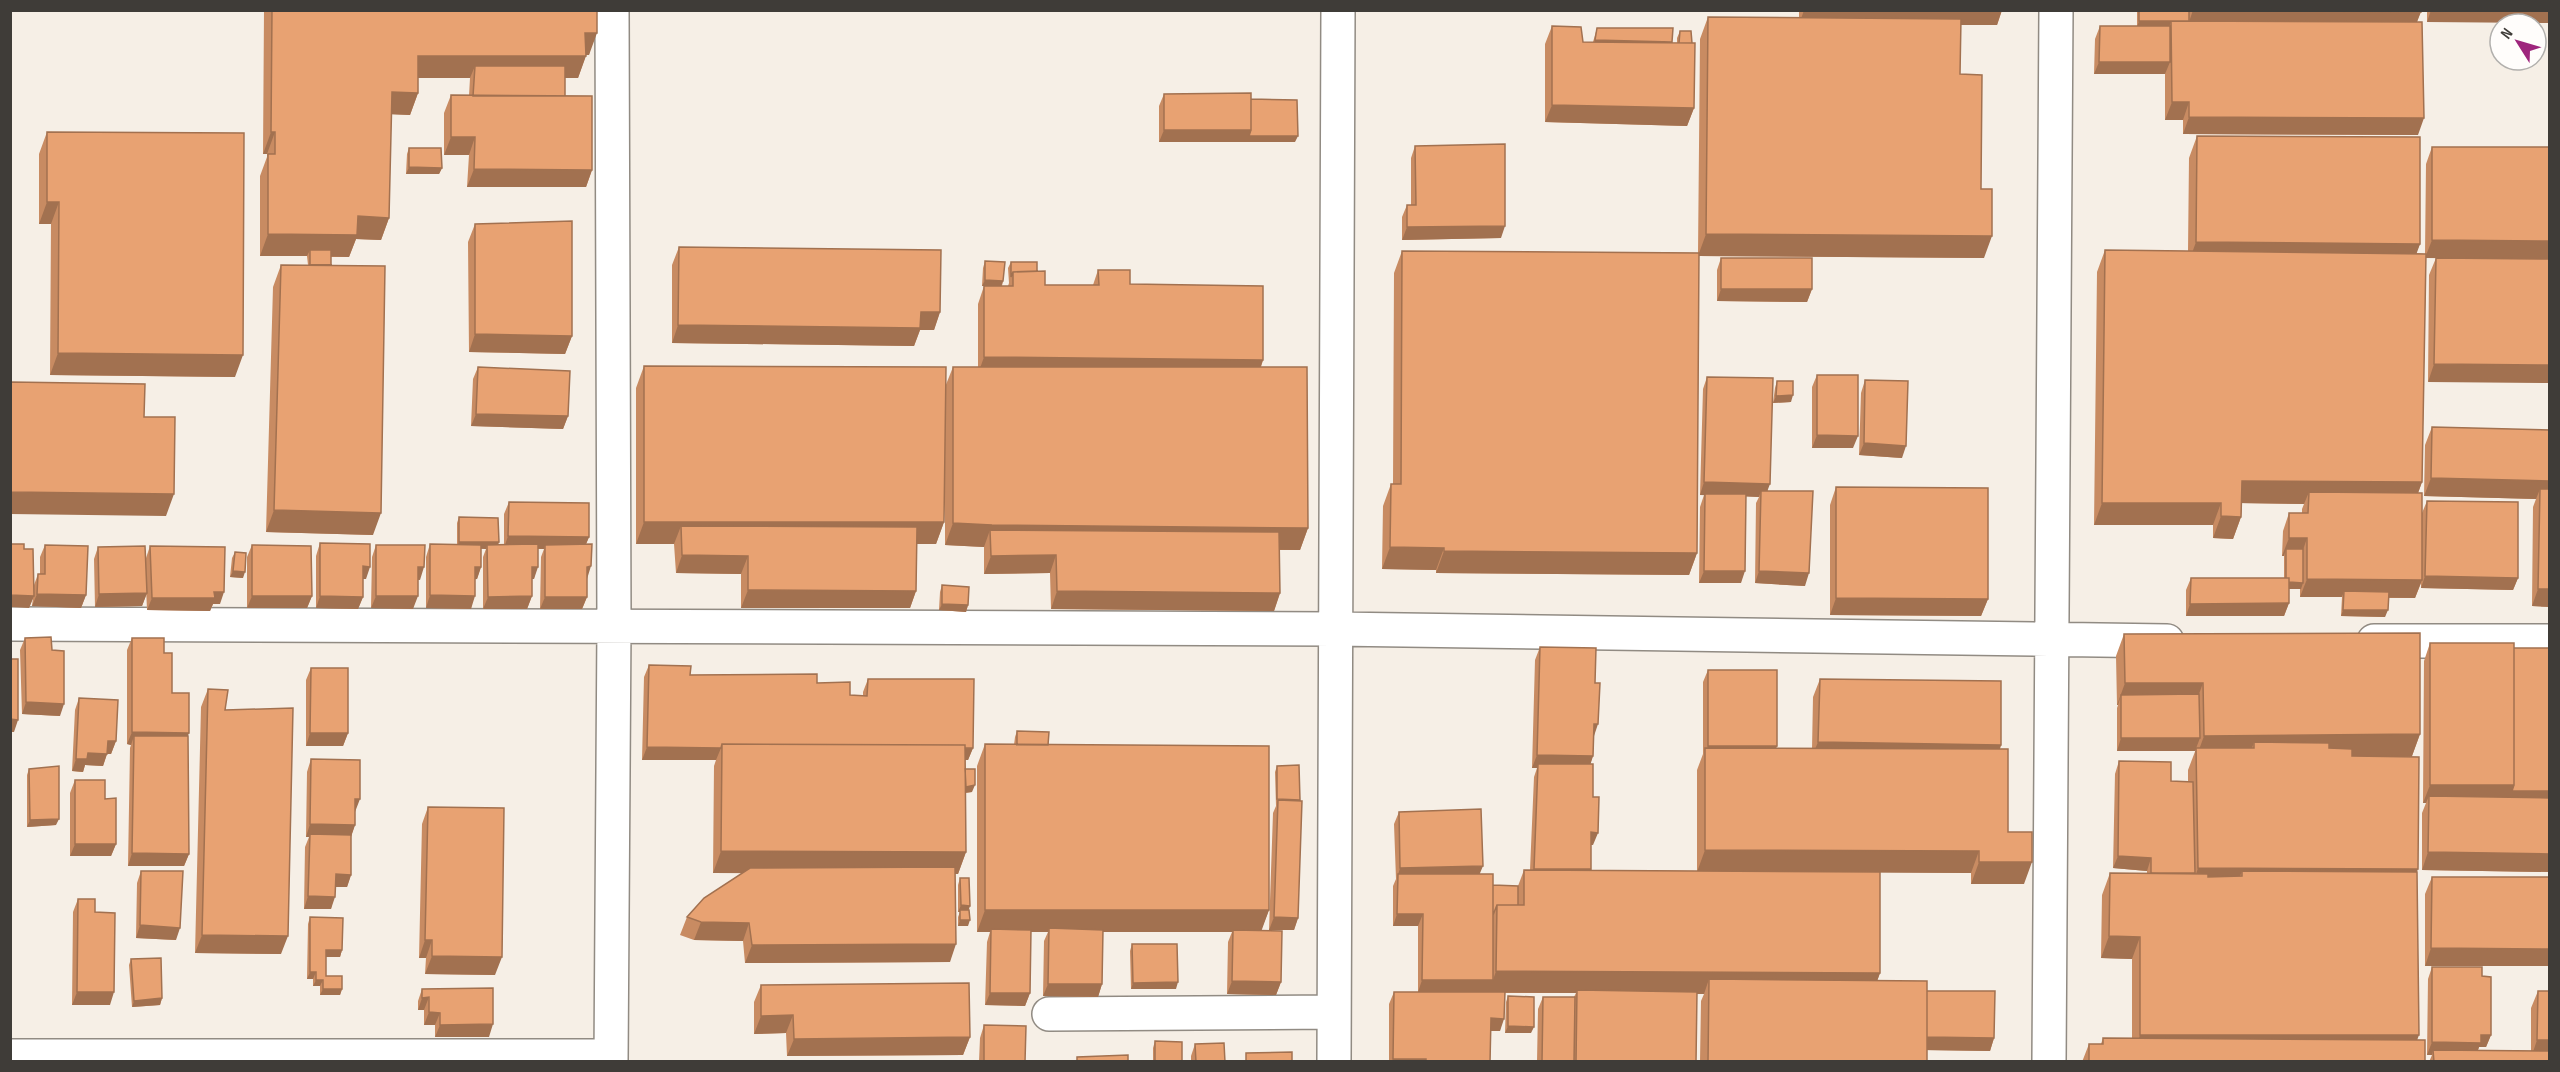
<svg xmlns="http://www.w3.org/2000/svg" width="2560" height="1072" font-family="'Sofia Sans Condensed',sans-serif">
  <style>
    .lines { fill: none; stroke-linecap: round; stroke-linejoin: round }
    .street-casing { stroke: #918b83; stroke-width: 36 }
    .street { stroke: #fff; stroke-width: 33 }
    .wall { fill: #c88b62 }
    .shaded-wall { fill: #a27150 }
    .building { fill: #e8a272; stroke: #a27150; stroke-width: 1.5 }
  </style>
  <rect width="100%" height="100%" fill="#f6efe6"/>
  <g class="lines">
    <g class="street-casing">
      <path id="street" d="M10,624L1335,629L2167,641
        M2374,641H2550
        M1049,1014L1334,1012
        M10,1056H611
        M611,1062L614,625L612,10
        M1334,1062L1338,10
        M2049,1062L2056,10"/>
    </g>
    <use href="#street" class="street"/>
  </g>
  <path class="wall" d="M264,10H597L589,55H586L578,78H565V96L592,170L586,187H467L469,155H444V113L451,95L469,96L470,78H418V93L410,115L391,114L389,218L381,240L356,239L349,257H331V265L373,535L266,532L273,287L281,265H308L307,256H260V176L267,157V154H263Z
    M1799,10H2002L1997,25H1961L1960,74L1981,189L1984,258L1699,256L1697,553L1689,575L1436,573V570L1382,569L1383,506L1391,484H1393L1394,273L1402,251L1698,253L1700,39L1708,17H1799Z
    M2137,10H2421L2417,22L2418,135L2183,134V120H2165V74H2094L2095,39L2100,26H2137Z
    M2427,10H2550L2427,22Z
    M1552,26L1583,42H1593L1597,28L1672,43H1677V38L1680,31L1694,108L1687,126L1545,122V44Z
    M1164,94L1251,99L1295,142H1159V106Z
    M47,132L235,377L50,375L51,224H39V154Z
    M2197,136L2420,244L2416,253L2425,254L2426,164L2432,147L2550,259L2450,258L2550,259L2428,382L2429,275L2436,258H2426L2422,482L2418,493L2422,513L2427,501L2518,578L2513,590L2421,588V583L2415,598H2388L2385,617L2341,616L2342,597H2300V589H2289V603L2284,616H2186V590L2191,578H2284V556H2282L2283,531L2289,513H2302V509L2304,504L2242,503L2241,517L2233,539L2213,538V525H2094L2097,272L2105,250L2188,251L2189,158Z
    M1415,146L1501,238L1402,240V217L1407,205H1411V158Z
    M409,148L442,168L439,174H406L407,154Z
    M475,224L572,336L565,354L469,352L468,242Z
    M679,247L940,312L934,330H920L914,346L672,343V265Z
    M1721,258L1812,289L1807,302L1717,301V270Z
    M985,261L1003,281L1002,286H1008L1009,283L1008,268L1011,262L1037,271L1045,285H1093L1098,270L1130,284L1263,360L1261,367L1308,528L1300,550H1279L1280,593L1274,611L1051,609L1050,573L984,574V547L945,545V424L944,522L936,544H917L916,591L910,608H741V574L676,573L674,544H636V388L644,366L945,387L953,367H978V304L984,286H982L983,268Z
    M478,367L568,416L563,429L471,426L473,379Z
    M1817,375L1853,448H1812V387Z
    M1707,377L1768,491L1805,586L1755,583L1756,503L1759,497L1746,496L1741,583H1699L1700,507L1704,495H1700L1703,389Z
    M1865,380L1902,458L1859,455L1861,393Z
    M1777,381L1791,402L1773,403L1775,388Z
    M2432,427L2550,430V607L2532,606L2533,507L2536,499L2424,496L2425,445Z
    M1836,487L1988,599L1981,616L1830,615V505Z
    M509,502L589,537L586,544L587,597L582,609H540L541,557L544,549H538L534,579H532V596L527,609H483V557L486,549L481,548V567L477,579H475L471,609L426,608V557L430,544H457V523L459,517L499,542L498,545H504V514Z
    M320,543L366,579H363V597L358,609L316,608V556Z
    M45,545L86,595L81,608L32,606L33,598L29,608L24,549L34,585L38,574H40V557Z
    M252,545L312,596L307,608H247V557Z
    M376,545L420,580H418L413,609L371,608L372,557Z
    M150,546L220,604H213L210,611L147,610L146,587L147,593L142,606L95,607L94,559L98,547L146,558Z
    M235,552L243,578L230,577L232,558Z
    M942,585L968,605L966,612L939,610L940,592Z
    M2124,634L2420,734L2412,756L2417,872V1040L2425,1062H2082L2089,1044H2101L2103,1038L2132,1039V959L2101,958L2102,895L2110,873H2147V871L2113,868L2115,774L2119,761L2171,781L2188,782V770L2196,749L2195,751H2117V708L2118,705H2117L2116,656Z
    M25,638L52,650L60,716L22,714L20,650Z
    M132,638L164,653L172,693L187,736L189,854L184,866H128L130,748L131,745L127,744V650Z
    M2430,643L2514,648H2550V872L2422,870V813L2426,803H2423L2424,661Z
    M1540,647L1594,736L1593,756L1590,764L1593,845H1591V870L1697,871V770L1703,754V682L1708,670L1777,746L1776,748L1812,749L1813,697L1820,679L2001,745L2000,749L2008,832L2024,884H1971V873L1880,872V973L1877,981L1927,991L1994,1038L1990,1051L1927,1050V1062H1700L1701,1001L1704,994H1697L1696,1062H1537L1538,1009L1543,997H1574L1576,993H1505L1500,1031H1491L1490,1062H1389V1004L1394,992H1418V926H1393V886L1396,879L1394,824L1399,812L1480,874L1493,885L1518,886L1524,870H1530L1534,777L1537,768H1532L1535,660Z
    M649,665L690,675L817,683L850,695H863V692L868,679L973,748L968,760H965V769L972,792L966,793V852L958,874H955L950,962L745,963L743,941L694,940L680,935L687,917L742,873H713L714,766L716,760H642L644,677Z
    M311,668L348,733L343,746H306V680Z
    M208,689L225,710L281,954L195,953L201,707Z
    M79,698L116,741L111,754H107L103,766L85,765L83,772L72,771L75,710Z
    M1017,731L1048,745L1269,910L1261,930L1281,982L1276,995L1227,994L1228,942L1232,932H1103L1102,984L1098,997L1043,996L1044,941L1048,932H1031L1030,993L1025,1006L985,1005L987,942L990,932H977V766L985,744L1014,745L1015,737Z
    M311,759L355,811V825L351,836V875L347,887H335L331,909H304L305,847L309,837H306L307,772Z
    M1277,766L1299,801L1298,918L1294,930H1269L1273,813L1276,806L1275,772Z
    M29,769L56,825L27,827V775Z
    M75,780L105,799L116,844L111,856H70V793Z
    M428,807L495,975L425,974L426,958H419L422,824Z
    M141,871L176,940L136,938L137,883Z
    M2432,877H2550V966H2425V894Z
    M960,878L968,910V926H958V917L960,912H958V885Z
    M78,899L95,912L110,1005H72L73,912Z
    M310,917L342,950L340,957H326V976L342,989L340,995H320V986H313V979H307L308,924Z
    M1132,944L1176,989H1131L1130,951Z
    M131,959L162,998L160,1005L132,1007L129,965Z
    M2432,967L2482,976L2491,1035L2486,1047H2479L2478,1050L2531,1051V1008L2538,991L2550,1062H2429L2432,1055H2427L2428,979Z
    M761,985L970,1037L963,1055L787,1056L786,1033L754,1034V1002Z
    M422,989L489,1037H435V1025H424V1010H418V1001Z
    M1508,996L1531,1033H1505L1506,1002Z
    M984,1025L1025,1062H979L980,1038Z
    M1155,1041L1182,1062H1153V1048Z
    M1195,1044L1225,1062H1191V1056Z"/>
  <path class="shaded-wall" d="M1804,10H2002L1997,25H1799Z
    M2193,10L2421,12L2414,29L2189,22Z
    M2431,10H2550V23L2427,22Z
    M2139,21H2171L2169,28L2137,27Z
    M585,33H597L589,55H577Z
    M1595,40L1672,42L1593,47Z
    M418,56H586L578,78H474L475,66L470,78H410Z
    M2099,62H2170L2165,74H2094Z
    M392,92L418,93L410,115L384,114Z
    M2172,102H2189L2183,120H2165Z
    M1552,105L1694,108L1687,126L1545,122Z
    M2189,117L2424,118L2418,135L2183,134Z
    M1164,130H1251L1298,136L1295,142H1159Z
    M271,132H275L267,154H263Z
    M451,137H475L469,155H444Z
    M409,167L442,168L439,174H406Z
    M474,169L592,170L586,187H467Z
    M47,202H59L51,224H39Z
    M358,216L389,218L381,240L356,239L349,257L310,256V250L307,256H260L268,234Z
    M1505,226L1501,238L1402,240L1407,227Z
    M1706,234L1992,236L1984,258L1698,256Z
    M2432,240L2550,241V259L2425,258Z
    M2196,242L2420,244L2412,266L2188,264Z
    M985,280L1003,281L1001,287L982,286Z
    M1721,289H1812L1807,302L1717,301Z
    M921,312H940L934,330H920L914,346L672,343L678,325Z
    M475,334L572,336L565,354L469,352Z
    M58,353L243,355L235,377L50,375Z
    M984,357L1263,360L1257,377L978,374Z
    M2434,364L2550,365V383L2428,382Z
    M1793,395L1791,402L1773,403L1776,396Z
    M476,414L568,416L563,429L471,426Z
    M1817,435L1858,436L1853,448H1812Z
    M1864,443L1906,446L1902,458L1859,455Z
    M2431,478L2550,481V499L2540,489L2536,499L2424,496Z
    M2242,481L2422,482L2414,504L2309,492L2304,504L2234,503Z
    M1704,482L1770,484L1765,497L1761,491L1759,497L1700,495Z
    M10,492L174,494L166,516L10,514Z
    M2102,503H2221L2213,525H2094Z
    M274,510L381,513L373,535L266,532Z
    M2221,516L2241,517L2233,539L2213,538Z
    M644,522H944L936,544H682L681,526L674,544H636Z
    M953,523L1308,528L1300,550L991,547L990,530L984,547L945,545Z
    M508,536L589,537L584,549L545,545L544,549L504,548Z
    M2289,538H2307L2301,556L2286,549L2284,556H2282Z
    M459,542H499L496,549L487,545L486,549L456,548Z
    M1390,547L1444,548L1436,570L1382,569Z
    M1444,551L1697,553L1689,575L1436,573Z
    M682,555L748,556L741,574L676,573Z
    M1056,555L1050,573L984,574L991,556Z
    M363,566L370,567L366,579H358Z
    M591,566L587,579V567Z
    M418,567H424L420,580L414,579Z
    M475,567H481L477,579L470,580Z
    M532,567H538L534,579H528Z
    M233,571L245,572L243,578L230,577Z
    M1704,571H1745L1741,583H1699Z
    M1759,571L1809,573L1805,586L1755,583Z
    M2425,576L2518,578L2513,590L2421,588Z
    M2307,579L2422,580L2415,598L2344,597V591L2342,597H2300Z
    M2286,582L2303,583L2301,589H2284Z
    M2538,589H2550V607L2532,606Z
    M748,590L916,591L910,608H741Z
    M1057,591L1280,593L1274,611L1051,609Z
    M214,592H224L220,604H213L210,611L147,610L152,598Z
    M147,593L142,606L95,607L99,594Z
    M37,594L86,595L81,608L32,606Z
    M10,595L34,596L29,608L10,607Z
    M430,595L475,596L471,609L426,608Z
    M252,596H312L307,608H247Z
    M320,596L363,597L358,609L316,608Z
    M376,596H418L413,609L371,608Z
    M532,596L527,609H483L488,597Z
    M545,597H587L582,609H540Z
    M1836,598L1988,599L1981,616L1830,615Z
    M2289,603L2284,616H2186L2190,604Z
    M942,604L968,605L966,612L939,610Z
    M2343,610H2388L2385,617L2341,616Z
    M2125,683H2203L2195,705L2121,695L2118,705H2117Z
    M26,702L64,704L60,716L22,714Z
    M10,719L18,720L14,732H10Z
    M1594,724H1598L1594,736Z
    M132,732L189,733L184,746L134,736L131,745L127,744Z
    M310,733H348L343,746H306Z
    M2420,734L2412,756L2251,757L2254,748V742L2249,757L2196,758L2204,736Z
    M2121,738H2200L2195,751H2117Z
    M108,741H116L111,754H107L103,766L85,765L83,772L72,771L76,759Z
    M1818,742L2001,745L1995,763L1811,759Z
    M1708,746H1777L1772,759L1705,753Z
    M647,747L721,748L716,760H642Z
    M973,748L968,760H722Z
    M1537,755L1593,756L1589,769L1538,764L1537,768H1532Z
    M975,785L972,792L962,793L964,787Z
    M2430,785H2514L2550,791V803L2429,796L2426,803H2423Z
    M355,799H360L355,812Z
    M59,819L56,825L27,827L30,820Z
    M310,824L355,825L351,837L310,834L309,837H306Z
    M1591,832L1598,833L1593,845L1587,844Z
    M75,844H116L111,856H70Z
    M1705,850L1979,851L1971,873L1697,872Z
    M721,851L966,852L958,874L713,873Z
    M2428,852L2550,854V872L2422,870Z
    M132,853L189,854L184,866H128Z
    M2118,856L2151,858L2147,871L2113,868Z
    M1979,862H2032L2024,884H1971Z
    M1483,866L1478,878L1398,875L1400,868Z
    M2198,868L2418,869L2410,891L2242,876V871L2235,890L2195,877Z
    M336,874L351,875L347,887H331Z
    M308,896L335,897L331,909H304Z
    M961,905L970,906L968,912H958Z
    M985,910H1269L1261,932L1233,930L1232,932H1049V928L1048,932H991V929L990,932H977Z
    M1397,914H1423L1418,926H1393Z
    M1274,917L1298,918L1294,930H1269Z
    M960,920H970L968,926H958Z
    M701,922L749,923L743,941L694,940Z
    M140,925L180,928L176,940L136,938Z
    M202,935L288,936L281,954L195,953Z
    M2109,936L2140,937L2132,959L2101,958Z
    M425,940H432L426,958H419Z
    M956,944L950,962L745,963L752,945Z
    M2431,948L2550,949V966H2425Z
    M326,950H342L340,957H323Z
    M432,956L502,957L495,975L425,974Z
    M1496,971L1880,973L1872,995L1709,979L1704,994L1577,993V990L1576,993L1418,992L1422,980H1493Z
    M310,972H316L313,979H307Z
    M316,980H323L320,986H313Z
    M1232,981L1281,982L1276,995L1227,994Z
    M1178,982L1176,989H1131L1133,983Z
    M1048,984H1102L1098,997L1043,996Z
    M323,989H342L340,995H320Z
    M77,992H114L110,1005H72Z
    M990,993H1030L1025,1006L985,1005Z
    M429,997L424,1010H418L422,998Z
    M162,998L160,1005L132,1007L134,1001Z
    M429,1012L440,1013L435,1025H424Z
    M793,1015L786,1033L754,1034L761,1016Z
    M1491,1018L1504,1019L1500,1031H1487Z
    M493,1024L489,1037H435L440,1025Z
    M1508,1026L1534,1027L1531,1033H1505Z
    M2140,1035H2419L2411,1057H2132Z
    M2481,1035H2491L2486,1047H2479L2476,1056L2433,1050L2432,1055H2427L2432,1042Z
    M970,1037L963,1055L787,1056L794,1039Z
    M1924,1037L1994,1038L1990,1051L1920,1050Z
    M2537,1040H2550V1058H2531Z
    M1393,1059H1426L1425,1062H1392Z"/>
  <path class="building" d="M272,10H597V33H585L586,56H418V93L392,92L389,218L358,216L357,235L268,234V154H275V132H271Z
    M2139,10H2189V21H2139Z
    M2218,10H2421V12Z
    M1708,17L1961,19L1960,74L1982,75L1981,189H1992V236L1706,234Z
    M2171,21L2422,22L2424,118L2189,117V102H2172Z
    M1552,26L1581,27L1583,42L1695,43L1694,108L1552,105Z
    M2100,26H2170V62H2099Z
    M1597,28H1673L1672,42L1595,40Z
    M1680,31H1691L1692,43H1679Z
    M475,66H565V96H473Z
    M1251,93V130H1164V94Z
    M451,95L592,96V170L474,169L475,137H451Z
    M1251,99L1297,100L1298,136H1249L1251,130Z
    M47,132L244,133L243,355L58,353L59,202H47Z
    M2197,136L2420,137V244L2196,242Z
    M1505,144V226L1407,227V205H1416L1415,146Z
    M2432,147H2550V241L2432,240Z
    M409,148H441L442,168L409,167Z
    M572,221V336L475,334V224Z
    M679,247L941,250L940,312H921L920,328L678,325Z
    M310,250H331V265H310Z
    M2105,250L2426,254L2422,482L2242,481L2241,517L2221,516V503H2102Z
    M1402,251L1699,253L1697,553L1444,551V548L1390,547L1391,484H1401Z
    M1721,258H1812V289H1721Z
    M2436,258L2550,259V365L2434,364Z
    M985,261L1005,262L1003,281L985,280Z
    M1011,262H1037V271L1013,272L1011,277Z
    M281,265L385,266L381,513L274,510Z
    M1098,270H1130V284L1263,286V360L984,357V286H1013V272L1045,271V285H1099Z
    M644,366L946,367L944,522H644Z
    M478,367L570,371L568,416L476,414Z
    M953,367H1307L1308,528L992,525L953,523Z
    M1817,375H1858V436L1817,435Z
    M1707,377L1773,378L1770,484L1704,482Z
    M1865,380L1908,381L1906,446L1864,443Z
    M1777,381H1793V395L1776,396Z
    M10,382L145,384L144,417H175L174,494L10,492Z
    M2432,427L2550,430V481L2431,478Z
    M1836,487L1988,488V599L1836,598Z
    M2540,489H2550V589H2538Z
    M1761,491H1813L1809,573L1759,571Z
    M2309,492L2422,493V580L2307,579V538H2289V513H2308Z
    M1705,494H1746L1745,571H1704Z
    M2427,501L2518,502V578L2425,576Z
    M509,502L589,503V537L508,536Z
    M459,517L498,518L499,542H459Z
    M681,526L917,527L916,591L748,590V556L682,555Z
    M990,530L1279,532L1280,593L1057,591L1056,555L991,556Z
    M320,543L370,544V567L363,566V597L320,596Z
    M10,544H24V549H33L34,596L10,595Z
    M430,544L481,545V567H475V596L430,595Z
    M538,544V567H532V596L488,597L487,545Z
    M592,544L591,566L587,567V597H545V545Z
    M45,545L88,546L86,595L37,594L38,574H45Z
    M252,545L311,546L312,596H252Z
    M376,545H425L424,567H418V596H376Z
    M145,546L147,593L99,594L98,547Z
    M150,546L225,547L224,592H214L215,598H152Z
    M2286,549H2303V583L2289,582V578H2286Z
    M235,552L246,553L245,572L233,571Z
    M2191,578H2289V603L2190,604Z
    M942,585L969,587L968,605L942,604Z
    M2344,591L2389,592L2388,610H2343Z
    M2420,633V734L2204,736L2203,683H2125L2124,634Z
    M51,637L52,650L64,651V704L26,702L25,638Z
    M132,638H164V653H172V693H189V733L132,732Z
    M2430,643H2514V785H2430Z
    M1540,647L1596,648L1595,683H1600L1598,724H1594L1593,756L1537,755Z
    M2514,648H2550V791H2512L2514,785Z
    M10,659H18V720L10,719Z
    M649,665L691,666L690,675L817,674V683L850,682V695L867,696L868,679H974L973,748H965V745L722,744L721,748L647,747Z
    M311,668H348V733H310Z
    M1708,670H1777V746H1708Z
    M1820,679L2001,681V745L1818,742Z
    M208,689L228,690L225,710L293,708L288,936L202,935Z
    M2199,694L2200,738H2121V695Z
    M79,698L118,700L116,741H108L107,754L88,753L87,759H76Z
    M1017,731L1049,732L1048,745H1017Z
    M134,736H188L189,854L132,853Z
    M2254,742L2329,743V748L2352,749V756L2419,757L2418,869L2198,868L2196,748H2254Z
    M722,744L965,745L966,852L721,851Z
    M985,744L1269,746V910H985Z
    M1705,748L2008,749V832H2032V862H1979V851L1705,850Z
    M311,759L360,760V799H355V825L310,824Z
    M2119,761L2171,762V781L2193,782L2195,873H2151V858L2118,856Z
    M1538,764H1593V797H1599L1598,833L1591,832V869H1534Z
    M1299,765L1300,800L1277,799V766Z
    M59,766V819L30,820L29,769Z
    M965,769H975V785L966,787Z
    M75,780H105V799L116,798V844H75Z
    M2429,796L2550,798V854L2428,852Z
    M1278,800L1302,801L1298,918L1274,917Z
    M428,807L504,808L502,957L432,956V940H425Z
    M1481,809L1483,866L1400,868L1399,812Z
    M310,834L351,835V875L336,874L335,897L308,896Z
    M955,867L956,944L752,945L749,923L701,922L687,917L704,898L750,868Z
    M1524,870L1880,872V973L1496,971L1497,905H1524Z
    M141,871H183L180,928L140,925Z
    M2242,871L2417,872L2419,1035H2140V937L2109,936L2110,873L2208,874V877L2242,876Z
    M1398,874H1493V980H1422L1423,914H1397Z
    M2432,877H2550V949L2431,948Z
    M960,878H969L970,906L961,905Z
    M1493,885L1518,886V905H1497L1493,915Z
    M78,899H95V912L115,913L114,992H77Z
    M960,910H969L970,920H960Z
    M310,917L343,918L342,950H326V976H342V989H323V980H316V972H310Z
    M1049,928L1103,930L1102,984H1048Z
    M991,929L1031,930L1030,993H990Z
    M1233,930L1282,931L1281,982L1232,981Z
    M1132,944H1177L1178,982L1133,983Z
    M161,958L162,998L134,1001L131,959Z
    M2432,967H2482V976L2491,977V1035H2481V1043L2432,1042Z
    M1709,979L1927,981V1062H1708Z
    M969,983L970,1037L794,1039L793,1015L761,1016V985Z
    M493,988V1024L440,1025V1013L429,1012V997L422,998V989Z
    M1577,990L1697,992L1696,1062H1576Z
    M1927,991H1995L1994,1038L1927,1037Z
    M2538,991H2550V1040H2537Z
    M1394,992H1505L1504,1019L1491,1018L1490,1062H1426V1059H1393Z
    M1508,996L1534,997V1027L1508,1026Z
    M1543,997H1575L1574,1062H1542Z
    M984,1025L1026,1026L1025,1062H984Z
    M2103,1038L2425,1040V1062H2089V1044H2103Z
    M1155,1041L1182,1042V1062H1155Z
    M1224,1043L1225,1062H1196L1195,1044Z
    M2433,1050L2550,1051V1062H2434Z
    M1292,1052V1062H1246V1053Z
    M1128,1055V1062H1077V1057Z"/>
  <rect width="2560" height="1072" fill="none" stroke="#3f3c38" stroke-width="24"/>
  <g transform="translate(2518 42) rotate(307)"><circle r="28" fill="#fffdfb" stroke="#b2b0ad" stroke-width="1.5"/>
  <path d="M0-4.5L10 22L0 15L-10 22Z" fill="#9e257c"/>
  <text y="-9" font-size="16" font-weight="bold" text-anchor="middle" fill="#3f3c38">N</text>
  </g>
</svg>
